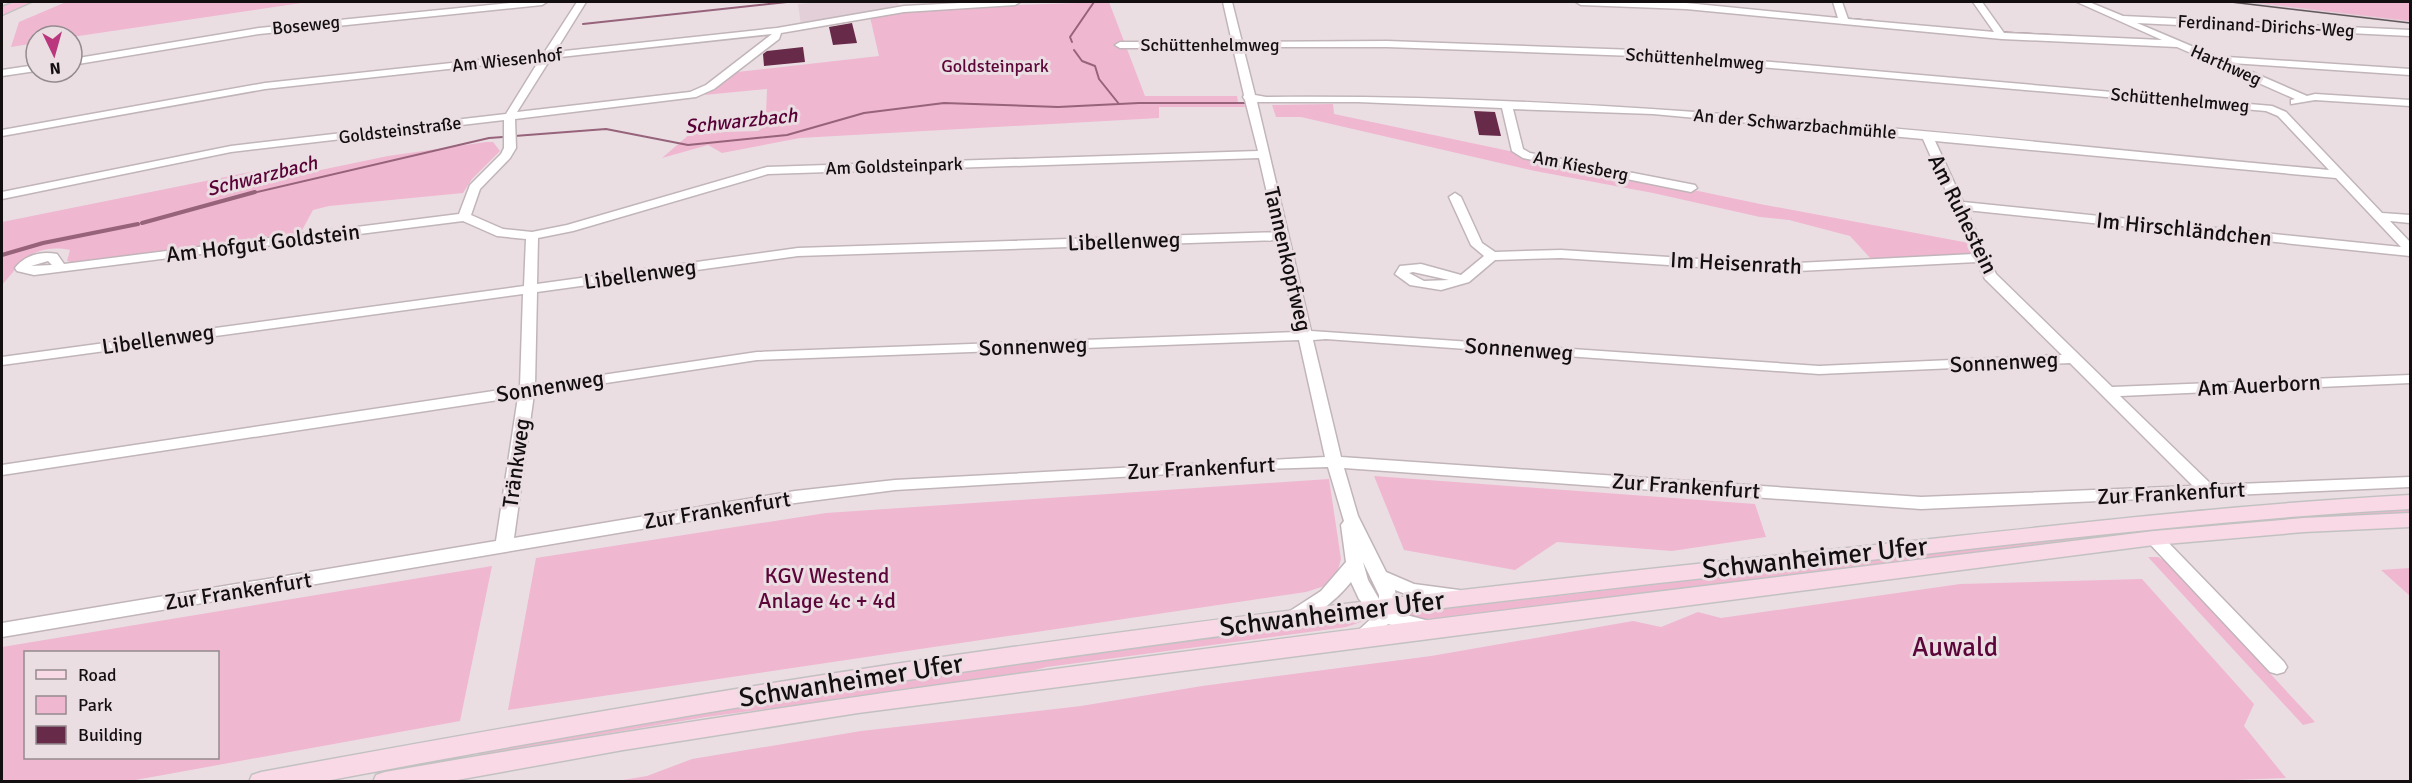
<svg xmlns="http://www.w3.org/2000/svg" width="2412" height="783" font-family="Signika,sans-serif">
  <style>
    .built { fill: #e2cfd7 }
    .green { fill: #f0b7d0; fill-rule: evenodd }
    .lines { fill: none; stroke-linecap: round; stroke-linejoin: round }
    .stream-far1 { stroke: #96637a; stroke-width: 2 }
    .stream { stroke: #96637a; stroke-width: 4 }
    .building { fill: #672a48 }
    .minor-casing { stroke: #c1b5ba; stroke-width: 3 }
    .major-casing { stroke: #c2c1c1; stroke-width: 3 }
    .highway-casing { stroke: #c2c1c1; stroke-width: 3 }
    .minor { fill: #fff; fill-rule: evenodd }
    .major { fill: #fad9e7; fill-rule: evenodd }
    .highway { fill: #f7bfd7; fill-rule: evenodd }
    .tram { stroke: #60595c; stroke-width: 1.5 }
    .labels { text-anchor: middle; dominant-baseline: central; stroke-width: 6; stroke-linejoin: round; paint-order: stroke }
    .far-street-label { font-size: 18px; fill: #130f10; stroke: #eadee3 }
    .far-park-label { font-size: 18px; fill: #5c0539; stroke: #eadee3 }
    .far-water-label { font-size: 20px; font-style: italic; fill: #590137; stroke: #eadee3 }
    .street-label { font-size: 22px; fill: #130f10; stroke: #eadee3 }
    .park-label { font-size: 22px; fill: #5c0539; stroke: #eadee3 }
    .near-street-label { font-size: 27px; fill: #130f10; stroke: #eadee3 }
    .near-park-label { font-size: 27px; fill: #5c0539; stroke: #eadee3 }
  </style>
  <rect width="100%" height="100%" fill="#eadee3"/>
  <path class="built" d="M821,2H899L898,6L801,25L798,4Z
    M2223,2H2251L2312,8L2410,21V24Z"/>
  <path class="green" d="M66,2H308L72,37L36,36V43L11,47L19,22Z
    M1109,2L1145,96H1237L1238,102H1244L1245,107H1159V118L800,138L722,153L708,145L662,158L691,133L758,131L773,119L766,115L767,89L704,95L737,72L879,56L870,17L954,7Z
    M2251,2H2410V21Z
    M1333,104L1334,114L1760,204L1969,243L1974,254L1872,260L1850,236L1789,220L1760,217L1653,193L1535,171L1301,117H1276L1272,105Z
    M486,142H493L500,151L472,179L463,193L329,206L313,210L300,234L73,263L67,261L70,250C33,243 22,262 2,285V222L245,173L264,170L258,183L388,156Z
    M1374,476L1755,504L1766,537L1672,551L1557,542L1515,570L1404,550Z
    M1329,479L1341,559L1334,583L1306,592L508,710L536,558L826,513Z
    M2410,508V514L2200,527L2195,523Z
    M2116,531L2118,534L1432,622L1411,616L1409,613Z
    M2148,557H2158L2180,570L2234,624L2240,641L2315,722L2303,725Z
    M492,566L460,721L130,781H2V647ZM26,652H218V758H26Z
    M2410,568V596L2381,570Z
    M2142,579L2254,704L2244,726L2286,778L2182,782L617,781L647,776L692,759L861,731L1081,706L1202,686L1431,656L1633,621L1661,627L1698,612L1721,618L1960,584Z
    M1363,619L1364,621L1346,627L1047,667L1002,678L706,717L478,755L477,751L983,667Z"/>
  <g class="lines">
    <path class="stream-far1" d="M1645,2L1677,3
      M1831,17L1874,21
      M583,24L787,2
      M1977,31L2072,36
      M1072,42L1070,37L1094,2
      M1074,50L1082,61L1095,66L1099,79L1119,104
      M249,194L489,138L606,129L688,145L787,135L864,113L944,103L1058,107L1139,103H1245"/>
    <path class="stream" d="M142,223L255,192
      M2,255L43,243L138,224"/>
  </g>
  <path class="building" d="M852,23L857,43L833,45L829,27Z
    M803,47L805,62L764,66L763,54L767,51Z
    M1474,111L1495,112L1501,136L1479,135Z"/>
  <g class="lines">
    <g class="minor-casing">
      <path id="minor" d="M520,2H547L542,5L259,34L72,65V59L259,28Z
        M577,2H586L555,52L777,28L904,6L979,2H1020L1015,5L904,12L781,33L779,39L714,89L696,97L515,119L516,148L510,158L480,189L471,215L503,229L532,232L567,225L767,167L1258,151L1245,100L1243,97L1244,95L1233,48H1120L1115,45L1120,42H1232L1223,2H1232L1242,42L1387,41L1635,50L2272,106L2286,112L2382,213L2410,215V223L2390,221L2410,242V256L1966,210L1996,274L2112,387L2410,375V383L2120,396L2212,485L2410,477V487L1921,509L1344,468L1358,516L1386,572L1414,584L1459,590L1462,595L1459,600L1453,602L1411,596L1395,590L1397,603L1395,612L1433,622L1435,627L1433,632L1426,634L1388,624L1371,640L1358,646L1351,644L1349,639L1374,616L1359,599L1351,582C1340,596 1306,628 1287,623L1285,618L1287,613L1321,591L1346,562L1341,525L1344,521L1328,467L1257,469L895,490L795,503L2,637V623L496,541L518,397L2,475V465L520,387L523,294L2,365V357L524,286L526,239L497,236L463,221L34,275L17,271L15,268C25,255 41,251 57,254L64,264L459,214L470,185L501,154L504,148V120L231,152L2,199V192L231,146L506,114L540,59L265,89L2,136V130L265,83L544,53ZM772,34L706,85L690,92L517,112L551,58ZM1243,47H1387L1635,56L2266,111L2278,116L2329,170C1976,138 1621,93 1266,97L1255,95ZM1257,102H1358L1502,108L1512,151L1523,158L1691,192L1697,188L1695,185L1530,153L1523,149L1513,109L1653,114L1923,139L1974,254L1776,264L1561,250L1495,252L1482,243L1461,197L1455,193L1449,197L1471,245L1484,256L1461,275L1421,264L1400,266L1395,274L1410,285L1441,290L1469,282L1495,260L1561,258L1776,272L1977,262L1985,279L2062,355L1819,366L1311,331ZM1935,141L2336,178L2401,247L1963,202ZM1259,158L1276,232L798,248L537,284L538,238L573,231L768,174ZM1277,240L1297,332L757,352L535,385L537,292L798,256ZM48,261L52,265L31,266ZM1413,272L1449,280L1424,281L1409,273ZM1326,339L1819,374L2070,363L2193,486L1921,497L1341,457L1313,340ZM1299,340L1325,457L895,480L795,491L514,538L534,394L757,360ZM1363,562L1379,595V599L1368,580Z
        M1576,2L1686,3L1838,18L1833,2H1842L1848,19L1994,32L1973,2H1982L2004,33L2162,40L2077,2H2089L2123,16L2410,30V36L2137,23L2222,59L2227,57L2410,69V75L2231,63L2307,96L2315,94L2410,100V106L2315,100L2291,104V100L2295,99L2177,47L2002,39L1686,9L1581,5Z
        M36,65V71L2,76V70Z
        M2154,532L2160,534L2284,662L2287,667L2284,672L2277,674L2270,672L2148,542L2145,538L2148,534Z"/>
    </g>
    <g class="major-casing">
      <path id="major" d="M2410,495V509C2202,520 1995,547 1788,569C1489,601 1191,637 894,682C702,712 511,746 320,782H249L252,775L261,772C472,733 683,696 895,664C1193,620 1492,585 1792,554C1998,533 2203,506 2410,495Z
        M2410,513V527L2304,532L2154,545L858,713L623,750L446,782H373L376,775L385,772C971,670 1563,604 2154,531L2304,518Z"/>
    </g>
    <g class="highway-casing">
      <path id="highway" d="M15,2H31L2,15V7Z"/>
    </g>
    <use href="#minor" class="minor"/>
    <use href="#major" class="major"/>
    <use href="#highway" class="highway"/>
    <path class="tram" d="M2231,2L2410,23"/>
  </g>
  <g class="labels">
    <g class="far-street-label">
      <text transform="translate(306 25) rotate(-6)">Boseweg</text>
      <text transform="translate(2266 26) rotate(3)">Ferdinand-Dirichs-Weg</text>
      <text x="1210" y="45">Schüttenhelmweg</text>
      <text transform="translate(1695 59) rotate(4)">Schüttenhelmweg</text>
      <text transform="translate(507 60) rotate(-6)">Am Wiesenhof</text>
      <text transform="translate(2226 65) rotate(24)">Harthweg</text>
      <text transform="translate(2180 100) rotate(5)">Schüttenhelmweg</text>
      <text transform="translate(1795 124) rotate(5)">An der Schwarzbachmühle</text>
      <text transform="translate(400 130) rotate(-7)">Goldsteinstraße</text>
      <text transform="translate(894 166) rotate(-2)">Am Goldsteinpark</text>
      <text transform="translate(1581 166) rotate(11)">Am Kiesberg</text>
    </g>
    <g class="far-park-label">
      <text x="995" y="66">Goldsteinpark</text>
    </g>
    <g class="far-water-label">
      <text transform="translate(741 121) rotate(-6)">Schwarzbach</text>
      <text transform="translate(262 176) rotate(-14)">Schwarzbach</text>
    </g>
    <g class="street-label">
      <text transform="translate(1963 214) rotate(64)">Am Ruhestein</text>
      <text transform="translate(2184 229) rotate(6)">Im Hirschländchen</text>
      <text transform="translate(1124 241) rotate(-2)">Libellenweg</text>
      <text transform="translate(263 243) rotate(-7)">Am Hofgut Goldstein</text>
      <text transform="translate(1288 259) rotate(77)">Tannenkopfweg</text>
      <text transform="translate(1736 263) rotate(3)">Im Heisenrath</text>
      <text transform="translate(640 274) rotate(-8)">Libellenweg</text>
      <text transform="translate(158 339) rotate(-8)">Libellenweg</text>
      <text transform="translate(1033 346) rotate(-2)">Sonnenweg</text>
      <text transform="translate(1519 349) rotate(4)">Sonnenweg</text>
      <text transform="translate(2004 362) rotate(-3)">Sonnenweg</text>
      <text transform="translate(2259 385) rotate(-3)">Am Auerborn</text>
      <text transform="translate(550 386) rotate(-9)">Sonnenweg</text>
      <text transform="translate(516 463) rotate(-82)">Tränkweg</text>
      <text transform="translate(1201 468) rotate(-3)">Zur Frankenfurt</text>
      <text transform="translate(1686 486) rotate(4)">Zur Frankenfurt</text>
      <text transform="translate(2171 493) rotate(-3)">Zur Frankenfurt</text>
      <text transform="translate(717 510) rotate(-9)">Zur Frankenfurt</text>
      <text transform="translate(238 591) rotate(-9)">Zur Frankenfurt</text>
    </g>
    <g class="park-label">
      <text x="827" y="575">KGV Westend<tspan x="827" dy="25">Anlage 4c + 4d</tspan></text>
    </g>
    <g class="near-street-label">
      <text transform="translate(1815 558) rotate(-6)">Schwanheimer Ufer</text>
      <text transform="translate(1332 614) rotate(-7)">Schwanheimer Ufer</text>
      <text transform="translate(851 681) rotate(-9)">Schwanheimer Ufer</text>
    </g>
    <g class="near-park-label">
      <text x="1955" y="647">Auwald</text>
    </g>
  </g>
  <rect width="2412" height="783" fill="none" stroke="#130f10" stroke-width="6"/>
  <rect x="24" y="651" width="195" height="108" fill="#eadee3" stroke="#948b8f" stroke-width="1.5"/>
  <rect x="36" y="670" width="30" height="9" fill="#fad9e7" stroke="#948b8f" stroke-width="1.5"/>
  <text x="78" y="681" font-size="18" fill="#130f10">Road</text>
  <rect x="36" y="696" width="30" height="18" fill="#f0b7d0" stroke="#948b8f" stroke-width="1.5"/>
  <text x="78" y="711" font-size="18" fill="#130f10">Park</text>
  <rect x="36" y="726" width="30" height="18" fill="#672a48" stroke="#948b8f" stroke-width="1.5"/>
  <text x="78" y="741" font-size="18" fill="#130f10">Building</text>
  <g transform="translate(54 54) rotate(175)"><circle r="28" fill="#eadee3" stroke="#948b8f" stroke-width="1.5"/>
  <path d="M0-4.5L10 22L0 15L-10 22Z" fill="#ba377e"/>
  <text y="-9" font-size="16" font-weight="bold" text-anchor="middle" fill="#130f10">N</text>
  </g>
</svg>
